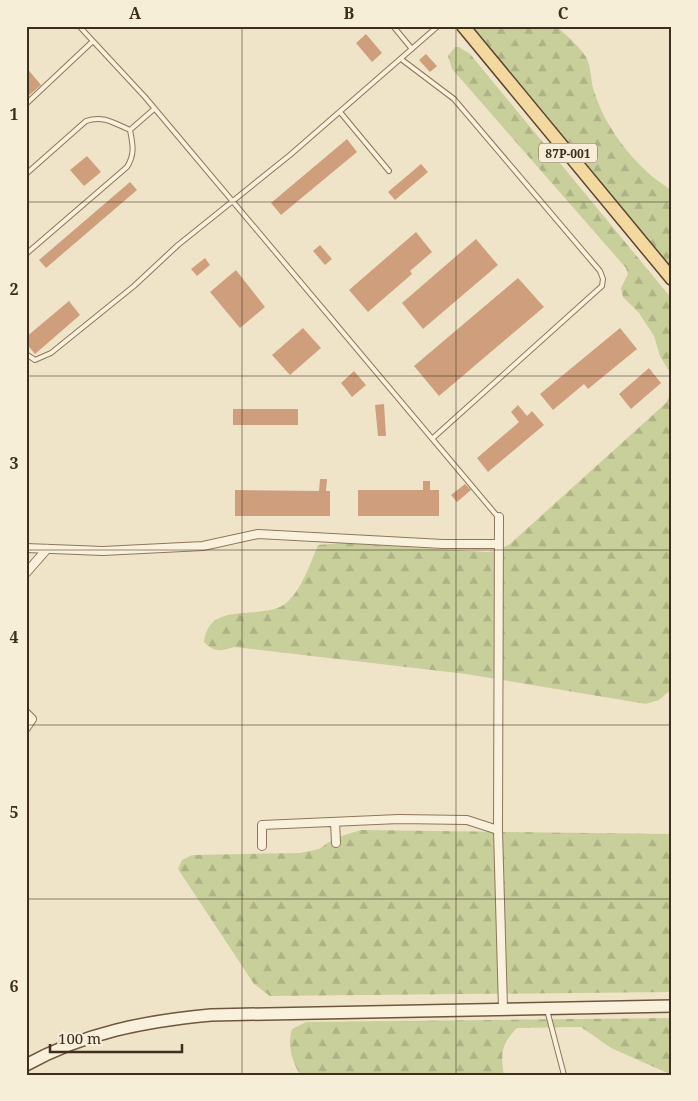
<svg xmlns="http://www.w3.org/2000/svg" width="698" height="1101" font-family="'Noto Serif',serif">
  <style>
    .forest { fill: url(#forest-firs) }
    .building { fill: #cf9f7d }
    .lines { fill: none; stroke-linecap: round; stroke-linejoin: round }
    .service-casing { stroke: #8d765c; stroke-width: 6 }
    .minor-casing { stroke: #8d765c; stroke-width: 10 }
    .secondary-casing { stroke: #6f573f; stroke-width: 14 }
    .primary-casing { stroke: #5b4430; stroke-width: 15 }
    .service { stroke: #faf1dc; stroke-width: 4 }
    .minor { stroke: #faf1dc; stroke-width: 8 }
    .secondary { stroke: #faf1dc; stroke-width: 11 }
    .primary { stroke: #f3d9a0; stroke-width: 12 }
    .grid { fill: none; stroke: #3d2e20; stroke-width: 1; stroke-opacity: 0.55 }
    .labels { text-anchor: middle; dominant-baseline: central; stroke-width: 5; stroke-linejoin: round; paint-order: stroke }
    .shield { fill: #f7eed8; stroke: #756857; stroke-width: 1 }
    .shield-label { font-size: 12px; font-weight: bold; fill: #3d2e20 }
    .neatline { fill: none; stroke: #3d2e20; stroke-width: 2 }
    .grid-label { font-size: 16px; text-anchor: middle; font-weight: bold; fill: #3d2e20 }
  </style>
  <defs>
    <pattern id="forest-firs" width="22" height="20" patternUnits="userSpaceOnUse" patternTransform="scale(1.25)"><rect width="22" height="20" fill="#c9cf9b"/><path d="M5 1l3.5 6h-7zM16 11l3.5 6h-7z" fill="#aeb285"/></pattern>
  </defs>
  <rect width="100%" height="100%" fill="#f0e4c8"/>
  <path class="forest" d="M473,26H556C566,35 579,46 586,57C592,68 590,80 594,91C604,127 639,172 672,190V269Z
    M455,47H459L470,54L672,299V376L660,356L654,336L639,313L623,297L621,288L628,274L626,268L452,69L448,56Z
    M672,391V689L659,700L646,704L466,674L234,647C221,651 214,653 204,642C209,602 252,619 280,607C299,598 310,564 318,545L342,543L487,552L496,551L510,544L666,403Z
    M361,830L672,834V992L270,996L254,984L178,869L182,860L192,855L300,853L319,849L335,838Z
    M672,1018V1075L611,1048L581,1027L517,1028C502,1043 500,1054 504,1075H300C292,1060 287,1046 292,1029L306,1022Z"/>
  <path class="building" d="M366,34L382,53L372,62L356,43Z
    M426,54L437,66L430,72L419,60Z
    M26,67L41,85L26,98Z
    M347,139L357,152L281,215L271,203Z
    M87,156L101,172L84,186L70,170Z
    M421,164L428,172L395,200L388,192Z
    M130,182L137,190L46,268L39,260Z
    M416,232L432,252L410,271L412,274L368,312L349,290Z
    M476,239L498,265L423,329L402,303Z
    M320,245L332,259L325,265L313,251Z
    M205,258L210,265L197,276L191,269Z
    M236,270L265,307L240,328L210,292Z
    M518,278L544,307L439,396L414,366Z
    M69,301L80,315L35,354L26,343V337Z
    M303,328L321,348L290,375L272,355Z
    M620,328L637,349L588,389L584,384L553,410L540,394Z
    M649,368L661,383L631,409L619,394Z
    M354,371L366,385L352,397L341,383Z
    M384,404L386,436H378L375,405Z
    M518,405L527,416L532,411L544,425L488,472L477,458L519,422L511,412Z
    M233,409H298V425H233Z
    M320,479H327L326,491H330V516H235V490L319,491Z
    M423,481H430V490H439V516H358V490H423Z
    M465,484L471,490L457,502L451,495Z"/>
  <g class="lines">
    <g class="service-casing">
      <path id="service" d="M79,26L145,97L498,517
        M393,26L412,49
        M401,59L454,99L600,271L603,279L602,286L433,438
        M26,104L93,41
        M340,112L389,171
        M26,174L86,121C103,115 114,123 130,130L154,109
        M26,254L127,167C135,154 133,145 130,130
        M26,354L35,360L51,353L134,286L178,245L290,155L438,26
        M547,1010L564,1075"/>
    </g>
    <g class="minor-casing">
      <path id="minor" d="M499,517L498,830L503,1009
        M26,548L103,551L203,546L258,534L443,544H499
        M26,573L47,549
        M26,713L32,719L26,728
        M335,822L336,843
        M262,846V825L399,819L467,820L498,830"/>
    </g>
    <g class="secondary-casing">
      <path id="secondary" d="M26,1065C84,1033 145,1021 211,1015L672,1006"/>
    </g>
    <g class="primary-casing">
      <path id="primary" d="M463,26L672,279"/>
    </g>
    <use href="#service" class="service"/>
    <use href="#minor" class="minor"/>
    <use href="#secondary" class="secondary"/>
    <use href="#primary" class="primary"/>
  </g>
  <path class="grid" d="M242,26V1075M456,26V1075M26,202H672M26,376H672M26,550H672M26,725H672M26,899H672"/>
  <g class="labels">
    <rect class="shield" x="539" y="143.5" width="58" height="19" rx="4"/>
    <g class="shield-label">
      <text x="568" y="153">87Р-001</text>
    </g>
  </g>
  <rect width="698" height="1101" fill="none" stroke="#f7eed8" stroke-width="55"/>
  <path d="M50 1044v8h132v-8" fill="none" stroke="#3d2e20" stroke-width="2.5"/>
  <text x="58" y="1044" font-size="15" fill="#3d2e20" stroke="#f7eed8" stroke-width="4" paint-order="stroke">100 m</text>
  <rect x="28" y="28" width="642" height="1046" class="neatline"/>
  <g class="grid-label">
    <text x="135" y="19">A</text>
    <text x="349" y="19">B</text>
    <text x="563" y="19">C</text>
    <text x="14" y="120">1</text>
    <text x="14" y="295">2</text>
    <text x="14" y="469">3</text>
    <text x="14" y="643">4</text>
    <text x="14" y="818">5</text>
    <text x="14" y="992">6</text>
  </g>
</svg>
